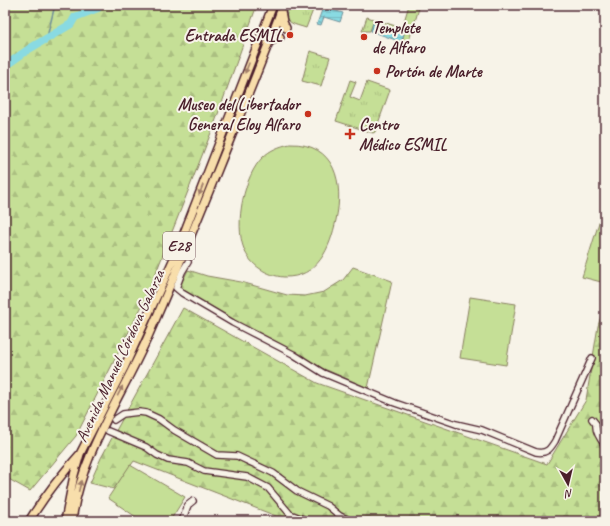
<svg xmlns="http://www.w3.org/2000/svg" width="610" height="526" font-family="Caveat,sans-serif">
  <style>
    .grass { fill: url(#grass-tufts); stroke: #887f60 }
    .forest { fill: url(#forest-firs); stroke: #887f60 }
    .pitch { fill: #c5df96; stroke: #887f60 }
    .water { fill: url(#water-rules); stroke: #708f99 }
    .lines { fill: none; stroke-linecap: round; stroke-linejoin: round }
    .stream { stroke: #708f99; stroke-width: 1.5 }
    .river { stroke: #89dae2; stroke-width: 8 }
    .minor-casing { stroke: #4a1f2b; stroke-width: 8 }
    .major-casing { stroke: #4a1f2b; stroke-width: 10 }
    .minor { stroke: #f7f3e8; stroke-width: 5.5 }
    .major { stroke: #f8deab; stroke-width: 7 }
    .oneway { fill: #a17e6b }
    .poi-dot { fill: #c8321e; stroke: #f7f3e8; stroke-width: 1.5 }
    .labels { text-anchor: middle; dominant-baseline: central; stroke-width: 4; stroke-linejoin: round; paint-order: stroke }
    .shield { fill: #f7f3e8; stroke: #7e5f64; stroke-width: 1 }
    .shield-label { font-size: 16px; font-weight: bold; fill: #4a1f2b }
    .poi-label { font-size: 17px; font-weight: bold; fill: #4a1f2b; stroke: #f7f3e8; text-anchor: start }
    .street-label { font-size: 17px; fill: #4a1f2b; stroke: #f7f3e8 }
  </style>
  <defs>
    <pattern id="grass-tufts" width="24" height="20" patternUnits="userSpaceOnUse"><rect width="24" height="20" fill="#c5df96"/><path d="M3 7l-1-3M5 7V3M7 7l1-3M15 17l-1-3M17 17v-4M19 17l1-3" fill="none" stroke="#abbf81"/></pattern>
    <pattern id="forest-firs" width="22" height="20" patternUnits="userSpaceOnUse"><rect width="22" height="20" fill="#c5df96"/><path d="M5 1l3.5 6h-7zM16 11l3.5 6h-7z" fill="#abbf81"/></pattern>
    <pattern id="water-rules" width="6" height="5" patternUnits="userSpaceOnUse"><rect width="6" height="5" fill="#89dae2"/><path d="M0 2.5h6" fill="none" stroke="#78bbc2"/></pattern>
  </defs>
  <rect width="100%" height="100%" fill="#f7f3e8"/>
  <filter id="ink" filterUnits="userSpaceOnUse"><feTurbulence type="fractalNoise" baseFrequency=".025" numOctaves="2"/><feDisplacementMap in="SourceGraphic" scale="8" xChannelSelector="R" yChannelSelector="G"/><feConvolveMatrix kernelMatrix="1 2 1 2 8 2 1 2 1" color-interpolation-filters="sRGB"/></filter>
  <g filter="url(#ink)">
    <path class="grass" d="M289,5H315L306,28C298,25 290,25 286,17Z
      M409,5H420L408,44L402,42L404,34L373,23L370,31H362L367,17L402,28Z
      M310,51L330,57L321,86L302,81Z
      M350,80L356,82L350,97L360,101L367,82L390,90L375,132L373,133L336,121Z"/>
    <path class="forest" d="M5,5H257L214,125L146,298L76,436L30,491L5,477Z
      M353,267L392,281L368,388L322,368L287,348L237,323L179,288L188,270L207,276L241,282L287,295L305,296L324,292L343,280Z
      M605,303V521H289L134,461L114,489L90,483L101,458L183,308L317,383L547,464L586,400L598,326Z"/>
    <path class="pitch" d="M290,144C336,143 344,184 336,220C330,248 318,278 284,277C267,276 250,265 244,249C234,224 244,175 263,157C270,150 280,146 290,144Z
      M605,203V283L582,277Z
      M470,297L516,304L506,365L460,358Z
      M130,465L185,497L170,521H142L108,498Z"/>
    <path class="water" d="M323,7L343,13L340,22L324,17L321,25L317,24Z
      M373,23L404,34L401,42L371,31Z"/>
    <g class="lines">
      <path class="stream" d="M47,37L55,5"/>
      <path class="river" d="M5,66L29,49L71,24L75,17L98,8L101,5"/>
      <g class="minor-casing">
        <path id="minor" d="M188,262L182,272L176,288L182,293L233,323L293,354L323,373L395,403L456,424L482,430L536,452C547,454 550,449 555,441L592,358
          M592,419L596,424C595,432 600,439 605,445
          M114,420L123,414L139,412L146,413L159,419L174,430L217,455L237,456L273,473L297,491L328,506L340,516L351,521
          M108,431L146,447L157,455L168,460L188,463L204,471L247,477L268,488L290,514L308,521
          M182,521L188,505L193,501"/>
      </g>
      <g class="major-casing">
        <path id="major" d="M281,11L283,22L286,28
          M268,43L271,41L280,37
          M29,521C44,497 60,476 79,455
          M65,521L74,475L80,454L124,368L175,256L273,5
          M72,521C81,452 123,395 150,332C181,262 209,191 238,120C253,82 269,44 283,5"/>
      </g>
      <use href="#minor" class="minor"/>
      <use href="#major" class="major"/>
    </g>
    <defs><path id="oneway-solid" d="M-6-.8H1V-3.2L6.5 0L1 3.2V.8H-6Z"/></defs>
    <g class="oneway">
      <use href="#oneway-solid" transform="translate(247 68) rotate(112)"/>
      <use href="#oneway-solid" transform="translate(201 190) rotate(111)"/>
      <use href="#oneway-solid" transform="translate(120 391) rotate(-63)"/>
      <use href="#oneway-solid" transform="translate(80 486) rotate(-76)"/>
    </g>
  </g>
  <g class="poi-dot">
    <circle cx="290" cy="35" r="4"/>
    <circle cx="364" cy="37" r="4"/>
    <circle cx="377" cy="71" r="4"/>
    <circle cx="308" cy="114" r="4"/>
    <path d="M348 128h4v4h4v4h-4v4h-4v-4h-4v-4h4z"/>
  </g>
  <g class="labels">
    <rect class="shield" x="163" y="232" width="32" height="28" rx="3"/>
    <g class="shield-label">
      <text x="179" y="246">E28</text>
    </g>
    <g class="poi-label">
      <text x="372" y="27">Templete<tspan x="372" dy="20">de Alfaro</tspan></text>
      <text x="282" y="35" text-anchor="end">Entrada ESMIL</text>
      <text x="385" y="71">Portón de Marte</text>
      <text x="300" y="104" text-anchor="end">Museo del Libertador<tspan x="300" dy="20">General Eloy Alfaro</tspan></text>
      <text x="359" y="124">Centro<tspan x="359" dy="20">Médico ESMIL</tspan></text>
    </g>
    <g class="street-label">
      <text transform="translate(120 356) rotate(-65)">Avenida Manuel Córdova Galarza</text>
    </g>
  </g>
  <rect width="610" height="526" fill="none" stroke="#f7f3e8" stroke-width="20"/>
  <rect x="10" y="10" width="590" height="506" fill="none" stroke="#4a1f2b" stroke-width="1.5" filter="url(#ink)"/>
  <g transform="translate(568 484) rotate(172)" stroke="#f7f3e8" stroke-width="3" paint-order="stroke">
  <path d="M0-3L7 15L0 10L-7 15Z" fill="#4a1f2b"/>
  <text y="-6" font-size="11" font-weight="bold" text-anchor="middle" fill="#4a1f2b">N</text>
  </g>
</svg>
